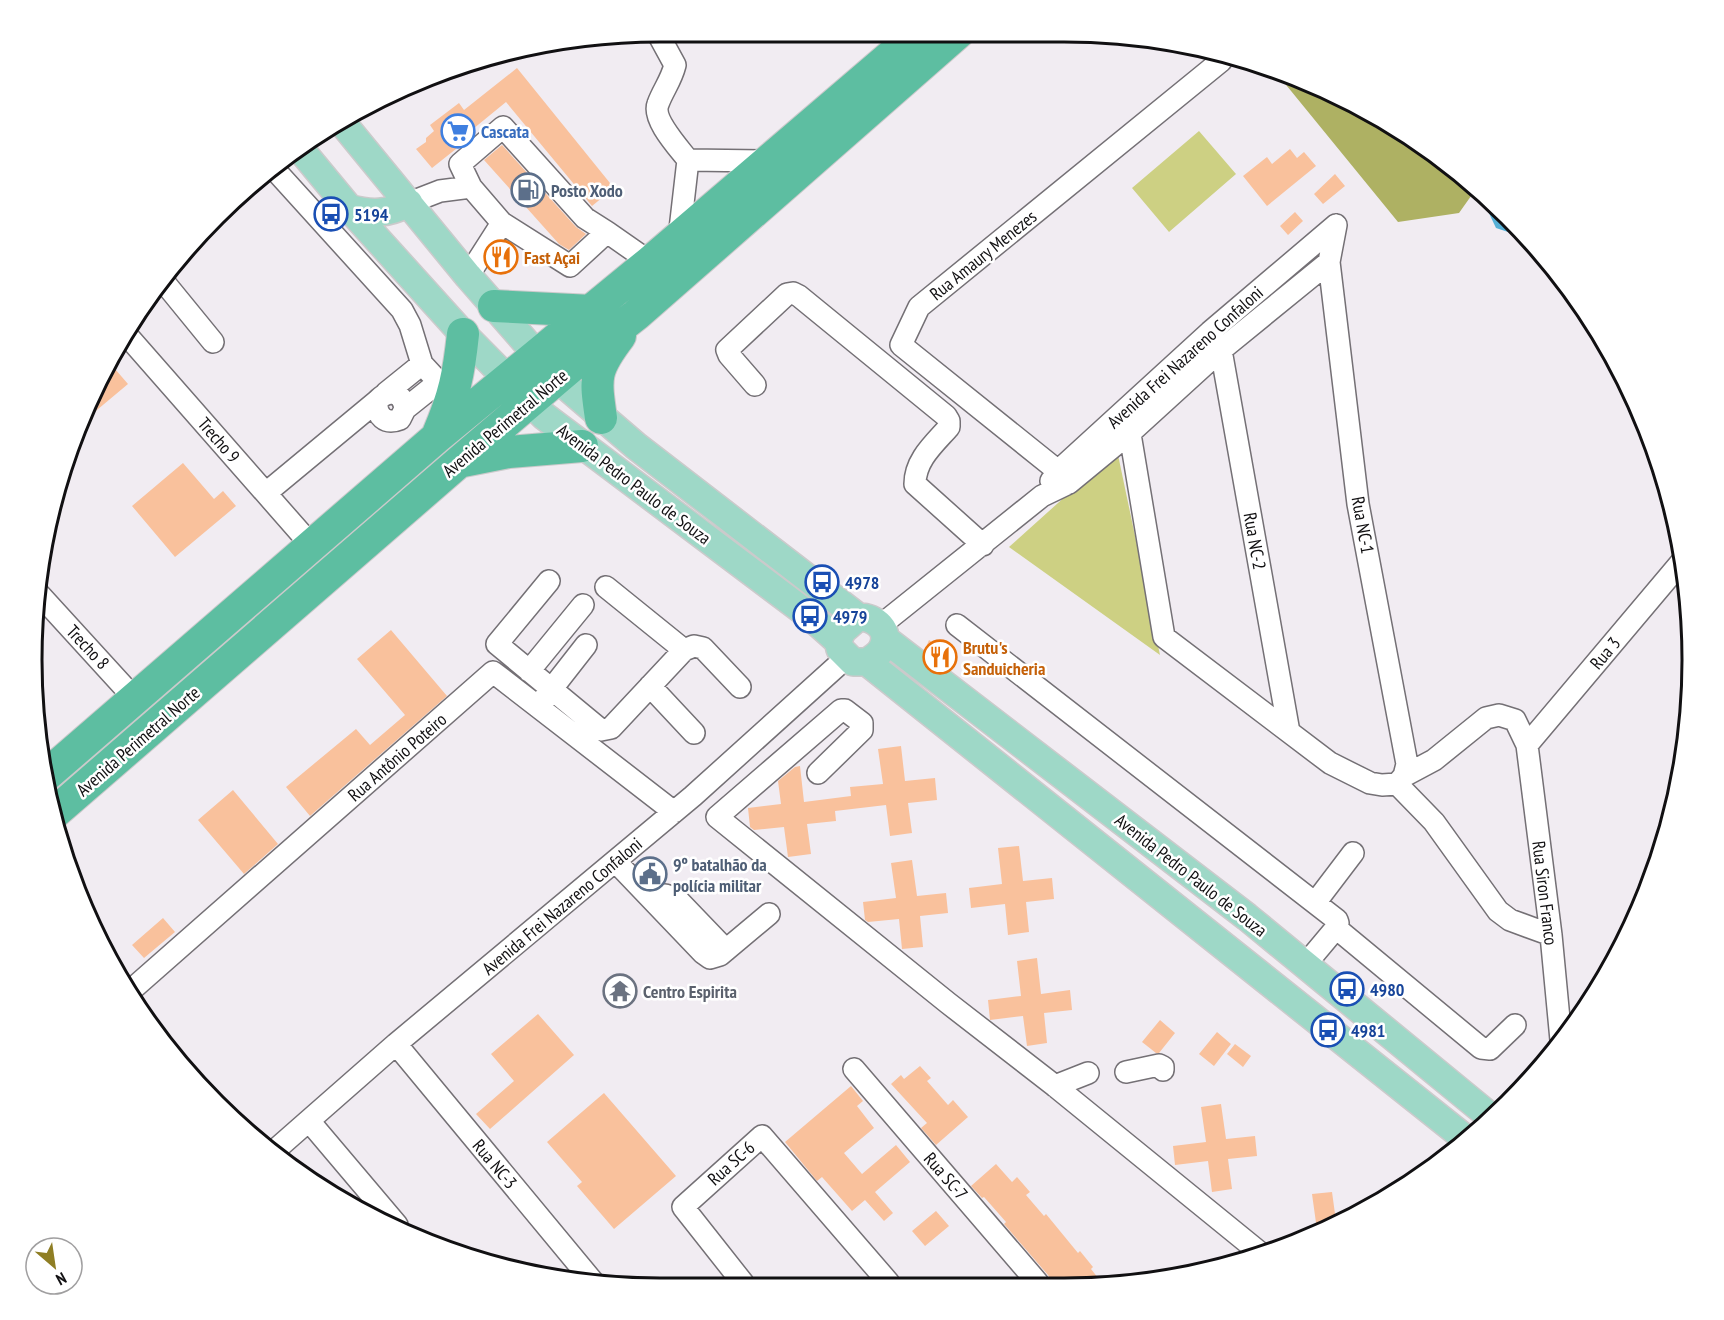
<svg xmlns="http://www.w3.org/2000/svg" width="1724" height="1320" font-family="'PT Sans Narrow',sans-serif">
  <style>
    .green { fill: #cdd083 }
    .forest { fill: #aeb163 }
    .water { fill: #56b0d6 }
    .building { fill: #f9c19c }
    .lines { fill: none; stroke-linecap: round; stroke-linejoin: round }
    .minor-casing { stroke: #747075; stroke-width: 24 }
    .major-casing { stroke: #cbcacb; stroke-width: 30 }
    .highway-casing { stroke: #cbcacb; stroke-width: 34 }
    .minor { stroke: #fff; stroke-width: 21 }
    .major { stroke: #9ed8c7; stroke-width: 27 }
    .highway { stroke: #5dbea1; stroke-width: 32 }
    .labels { text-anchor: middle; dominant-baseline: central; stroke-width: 5; stroke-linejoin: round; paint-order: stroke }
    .shop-label { font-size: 18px; font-weight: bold; fill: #366cbe; stroke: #fff; text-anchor: start }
    .service-label { font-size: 18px; font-weight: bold; fill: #4e5e75; stroke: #fff; text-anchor: start }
    .transit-label { font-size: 18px; font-weight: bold; fill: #164399; stroke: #fff; text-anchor: start }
    .street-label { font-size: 18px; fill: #111012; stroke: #fff }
    .food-label { font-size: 18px; font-weight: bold; fill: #c56008; stroke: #fff; text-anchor: start }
    .worship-label { font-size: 18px; font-weight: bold; fill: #5b616d; stroke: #fff; text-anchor: start }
    .rim { fill: none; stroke: #111012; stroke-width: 3 }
  </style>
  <rect width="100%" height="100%" fill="#f1ecf2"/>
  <path class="green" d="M1199,131L1236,174L1169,232L1132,188Z
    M1117,450L1160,655L1009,547Z"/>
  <path class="forest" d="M1270,69L1342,96L1446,161L1476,189L1459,213L1398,222L1278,75Z"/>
  <path class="water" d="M1488,200L1518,228V229L1508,232L1496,228L1488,211Z"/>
  <path class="building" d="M517,68L614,188L592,206L506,102L473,129L476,133L432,168L416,149L426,142V138L434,131L430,125L459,103L464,110Z
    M502,145L576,227L586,234L569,250L559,244L484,160Z
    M1290,149L1297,158L1304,152L1316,166L1267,206L1243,176L1267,157L1272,164Z
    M1335,174L1345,186L1323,204L1314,194Z
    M1295,212L1303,221L1288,235L1280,226Z
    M109,362L128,384L85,420L107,366Z
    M183,463L214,499L223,491L236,506L175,557L132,506Z
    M391,630L447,696L310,816L286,787L356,729L370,745L405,715L357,659Z
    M929,640L957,660L950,669L925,650Z
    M901,746L905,781L935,778L937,800L908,803L912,833L890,836L886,805L835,811L836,821L807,824L811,854L788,857L784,827L754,830L750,827L748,808L781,804L778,781L795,767L800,766L804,802L851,796L850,787L883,784L878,749Z
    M233,790L278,844L244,874L198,820Z
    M1019,846L1023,881L1052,878L1054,899L1026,902L1029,932L1008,935L1005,904L971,908L969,888L1002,884L998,848Z
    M912,860L917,896L946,893L948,913L920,916L923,947L902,949L899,919L868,922L865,920L863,902L896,898L891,863Z
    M163,918L175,932L144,958L132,945Z
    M1037,958L1041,994L1070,990L1072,1010L1044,1013L1047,1043L1027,1046L1023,1016L990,1020L988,1000L1021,996L1017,961Z
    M538,1014L574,1055L490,1129L476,1114L514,1081L491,1054Z
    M1160,1020L1175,1033L1159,1053H1156L1142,1042Z
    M1217,1032L1231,1044L1214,1066L1199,1054Z
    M1235,1044L1251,1056L1243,1067L1227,1054Z
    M920,1066L931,1078L927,1081L948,1105L953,1100L968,1117L936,1145L921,1128L927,1123L891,1084L901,1075L904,1079Z
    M851,1086L863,1101L857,1106L874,1128L844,1153L862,1174L896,1145L910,1162L875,1192L893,1213L884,1221L865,1200L852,1211L822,1177L817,1181L785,1142Z
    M604,1093L676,1176L614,1229L577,1186L582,1182L547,1142Z
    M1221,1104L1226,1139L1255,1136L1257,1156L1228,1159L1232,1189L1212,1192L1208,1161L1175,1165L1173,1146L1206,1142L1201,1107Z
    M996,1164L1012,1182L1017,1177L1030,1192L1026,1195L1044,1216L1046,1214L1078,1253L1080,1251L1093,1267L1091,1269L1102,1283H1052L1048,1275L1004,1224L1006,1222L984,1197L982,1198L971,1186Z
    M1332,1192L1336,1221L1317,1230L1312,1194Z
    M936,1211L949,1226L925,1246L912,1231Z"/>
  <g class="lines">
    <g class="minor-casing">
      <path id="minor" d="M657,32L675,65C671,81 663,90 658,104C652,119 678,147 688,160L679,238
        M688,160L769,161
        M275,170L402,310L410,325L422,364
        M409,203L440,191L471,187
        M502,223L570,266L607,232L650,262
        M1336,225L1329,262L1358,504L1407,764L1404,776L1397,784
        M468,276L502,223L471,187L460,164L503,127L585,218L607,232
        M164,282L213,342
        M125,333L312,546
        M1221,350L1289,732
        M755,385L729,355L727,350L787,294L793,293L799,296L946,416L949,421V427C934,444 915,460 915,484L983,545
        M386,393L422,364L435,378V385L405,409L400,419C385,425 376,416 377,401C389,388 403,392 405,409
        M1126,410L1164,637L1330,763L1370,783L1382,785L1397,784
        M1051,481L1058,471L1210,332L1336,225
        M1069,483L1058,471L901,345L919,307L1221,61
        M266,493L377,401
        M549,581L497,644L601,730L611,728L684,650L606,587
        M40,595L135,699
        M881,625L1042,496L1069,483L1131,432L1221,350L1329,262
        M957,625L1337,920L1338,923L1336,928L1305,965
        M684,650L694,646L703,648L740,687
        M529,671L583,605
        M650,686L694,733
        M543,700L586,645
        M1527,745L1683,560
        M818,773L862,730V723L845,710H841L717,817L948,1003L1055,1086L1264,1256
        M1404,776L1434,760L1486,718L1499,715L1515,720L1527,745L1551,935L1561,1040
        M1397,784L1434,822L1498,911L1510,920L1551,935
        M616,862L703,953L710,958L720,955L769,914
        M654,901L665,895L677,899L726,950
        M1315,903L1353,853
        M1336,928L1481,1048L1490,1049L1515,1025
        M129,992L493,672L674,812
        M396,1044L594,1283
        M854,1069L1038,1283
        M1126,1072L1159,1065L1163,1067V1070
        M1055,1086L1088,1073
        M309,1121L397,1225
        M273,1152L396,1044L693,796L847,657
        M743,1283L683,1207L762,1136L889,1283"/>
    </g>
    <g class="major-casing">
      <path id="major" d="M340,120L468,276L558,379L636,446L858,617
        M301,150L349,208L463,334L544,416L810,616L838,641L840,649L853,662H867C872,659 879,654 882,649C892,630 875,617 858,617L842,631L838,641
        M349,208C372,215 387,214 409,203
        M885,639L1247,917L1492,1118
        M867,662L1466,1139"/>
    </g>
    <g class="highway-casing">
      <path id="highway" d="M494,306L592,311
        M601,418C595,377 594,370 620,336
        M438,434C454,397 459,373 463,334
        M463,461L509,452L582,446
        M43,778L437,437L650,262L919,32
        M52,815L459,462L580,359L636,315L959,32"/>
    </g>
    <use href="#minor" class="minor"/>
    <use href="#major" class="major"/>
    <use href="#highway" class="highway"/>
  </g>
  <defs>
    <g id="supermarket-ring" transform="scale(1.725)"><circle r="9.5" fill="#fff" stroke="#3f7fe0" stroke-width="1.5"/><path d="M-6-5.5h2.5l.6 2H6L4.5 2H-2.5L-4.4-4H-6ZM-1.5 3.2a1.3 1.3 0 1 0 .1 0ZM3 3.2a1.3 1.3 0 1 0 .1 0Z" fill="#3f7fe0"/></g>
    <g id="fuel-ring" transform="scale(1.725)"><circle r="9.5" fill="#fff" stroke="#5c6f8a" stroke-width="1.5"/><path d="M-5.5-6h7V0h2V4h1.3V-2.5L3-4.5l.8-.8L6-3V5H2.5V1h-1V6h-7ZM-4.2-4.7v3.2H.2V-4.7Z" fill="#5c6f8a"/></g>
    <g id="bus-ring" transform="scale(1.725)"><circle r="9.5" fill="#fff" stroke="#1a4fb4" stroke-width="1.5"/><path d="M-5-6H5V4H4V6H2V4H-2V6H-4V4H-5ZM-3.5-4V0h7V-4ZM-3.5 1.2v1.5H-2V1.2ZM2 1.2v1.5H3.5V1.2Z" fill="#1a4fb4"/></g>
    <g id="restaurant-ring" transform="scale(1.725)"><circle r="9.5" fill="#fff" stroke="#e8710a" stroke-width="1.5"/><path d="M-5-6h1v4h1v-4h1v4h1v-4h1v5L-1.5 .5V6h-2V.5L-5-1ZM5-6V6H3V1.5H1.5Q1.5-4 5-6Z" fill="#e8710a"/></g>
    <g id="civic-ring" transform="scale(1.725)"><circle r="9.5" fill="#fff" stroke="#5c6f8a" stroke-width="1.5"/><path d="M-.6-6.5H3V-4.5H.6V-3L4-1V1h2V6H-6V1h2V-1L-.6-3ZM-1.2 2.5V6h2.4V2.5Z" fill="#5c6f8a"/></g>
    <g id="temple-ring" transform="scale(1.725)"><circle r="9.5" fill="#fff" stroke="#6b7280" stroke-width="1.5"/><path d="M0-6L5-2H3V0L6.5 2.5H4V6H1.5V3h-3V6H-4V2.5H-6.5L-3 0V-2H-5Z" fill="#6b7280"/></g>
  </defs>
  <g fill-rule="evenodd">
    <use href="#supermarket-ring" x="458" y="131"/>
    <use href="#fuel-ring" x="528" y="190"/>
    <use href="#bus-ring" x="331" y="214"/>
    <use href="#restaurant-ring" x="501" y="257"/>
    <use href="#bus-ring" x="822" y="582"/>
    <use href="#bus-ring" x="810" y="616"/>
    <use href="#restaurant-ring" x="940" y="657"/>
    <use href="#civic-ring" x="650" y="874"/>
    <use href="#bus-ring" x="1347" y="989"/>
    <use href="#temple-ring" x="620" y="991"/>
    <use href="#bus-ring" x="1328" y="1030"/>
  </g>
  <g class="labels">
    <g class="shop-label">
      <text x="481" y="131">Cascata</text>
    </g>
    <g class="service-label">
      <text x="551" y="190">Posto Xodo</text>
      <text x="673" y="864">9º batalhão da<tspan x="673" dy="21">polícia militar</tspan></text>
    </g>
    <g class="transit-label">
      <text x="354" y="214">5194</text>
      <text x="845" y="582">4978</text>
      <text x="833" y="616">4979</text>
      <text x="1370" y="989">4980</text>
      <text x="1351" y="1030">4981</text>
    </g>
    <g class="street-label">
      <text transform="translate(983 255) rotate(-39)">Rua Amaury Menezes</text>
      <text transform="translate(1185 357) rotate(-42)">Avenida Frei Nazareno Confaloni</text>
      <text transform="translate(505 423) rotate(-40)">Avenida Perimetral Norte</text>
      <text transform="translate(219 440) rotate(49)">Trecho 9</text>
      <text transform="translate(634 484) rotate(37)">Avenida Pedro Paulo de Souza</text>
      <text transform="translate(1363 525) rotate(80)">Rua NC-1</text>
      <text transform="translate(1255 541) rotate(80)">Rua NC-2</text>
      <text transform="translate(88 647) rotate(47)">Trecho 8</text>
      <text transform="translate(1605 653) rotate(-50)">Rua 3</text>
      <text transform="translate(138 741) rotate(-41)">Avenida Perimetral Norte</text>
      <text transform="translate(397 757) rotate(-41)">Rua Antônio Poteiro</text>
      <text transform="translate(1191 875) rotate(38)">Avenida Pedro Paulo de Souza</text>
      <text transform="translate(1545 893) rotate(83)">Rua Siron Franco</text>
      <text transform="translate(562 906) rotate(-40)">Avenida Frei Nazareno Confaloni</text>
      <text transform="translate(731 1163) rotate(-42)">Rua SC-6</text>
      <text transform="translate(495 1164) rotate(50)">Rua NC-3</text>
      <text transform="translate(946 1176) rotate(49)">Rua SC-7</text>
    </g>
    <g class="food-label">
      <text x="524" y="257">Fast Açai</text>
      <text x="963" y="647">Brutu's<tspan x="963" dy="21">Sanduicheria</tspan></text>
    </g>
    <g class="worship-label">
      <text x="643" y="991">Centro Espirita</text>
    </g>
  </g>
  <path d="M0 0H1724V1320H0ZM660 42H1064A618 618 0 0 1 1682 660V660A618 618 0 0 1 1064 1278H660A618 618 0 0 1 42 660V660A618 618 0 0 1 660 42Z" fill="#fff" fill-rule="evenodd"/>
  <path class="rim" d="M660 42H1064A618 618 0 0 1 1682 660V660A618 618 0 0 1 1064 1278H660A618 618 0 0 1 42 660V660A618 618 0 0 1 660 42Z"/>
  <g transform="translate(54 1266) rotate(151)"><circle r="28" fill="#ffffff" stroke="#a09fa0" stroke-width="1.5"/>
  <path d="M0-4.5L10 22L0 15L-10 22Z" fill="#8f7e24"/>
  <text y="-9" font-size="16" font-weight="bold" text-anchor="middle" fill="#111012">N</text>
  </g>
</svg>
